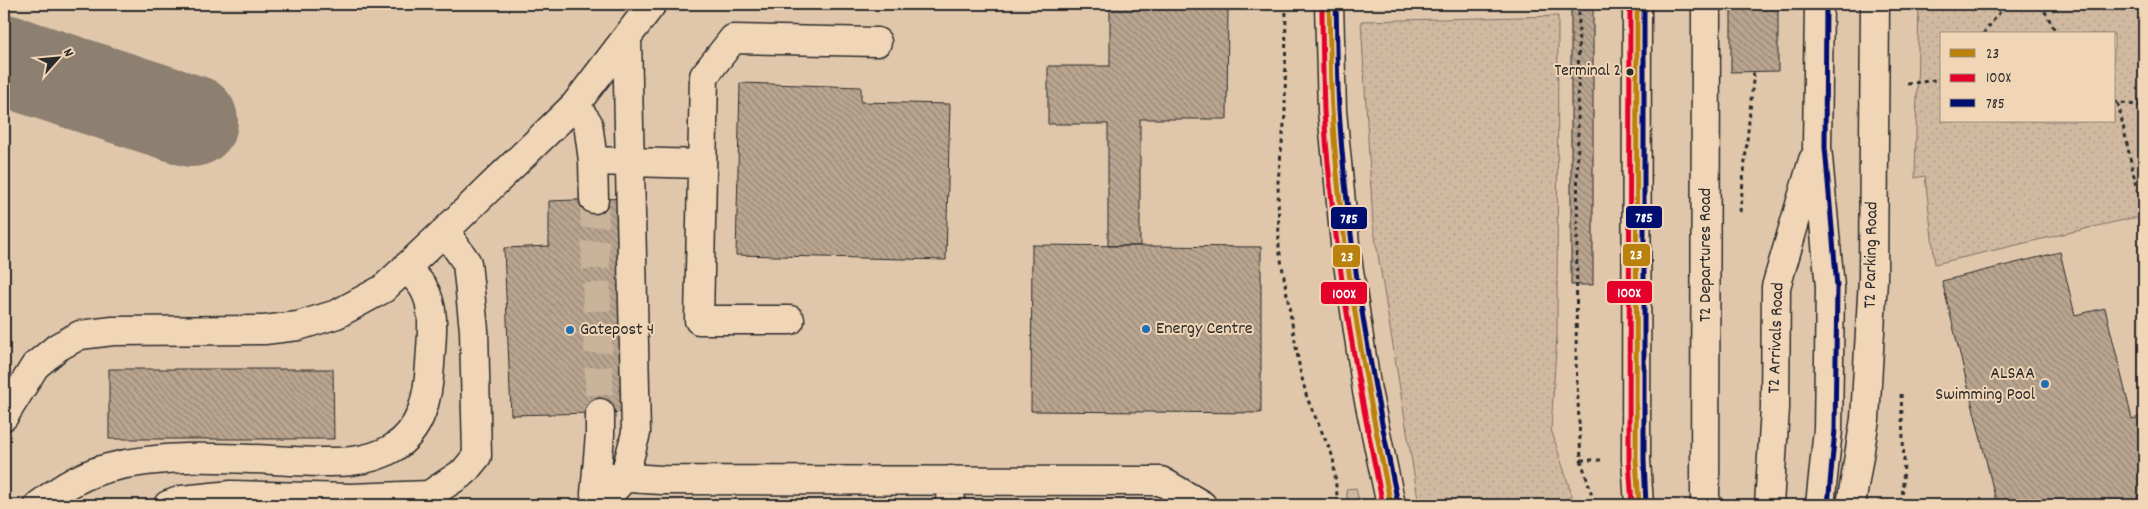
<svg xmlns="http://www.w3.org/2000/svg" width="2148" height="509" font-family="Dekko,sans-serif">
  <style>
    .built { fill: #e0c7ab; fill-rule: evenodd }
    .grass { fill: url(#grass-dots); stroke: #7e7266; fill-rule: evenodd }
    .lines { fill: none; stroke-linecap: round; stroke-linejoin: round }
    .taxiway { stroke: #8e8071; stroke-width: 92 }
    .building { fill: url(#building-back-hatch); stroke: #2b2b2b }
    .minor-tunnel { stroke: #c9b39b; stroke-width: 28; stroke-dasharray: 28 14; stroke-linecap: butt }
    .minor-casing { stroke: #2b2b2b; stroke-width: 31 }
    .path { stroke: #2b2b2b; stroke-width: 3; stroke-dasharray: 4 4; stroke-linecap: butt }
    .minor { stroke: #f0d5b7; stroke-width: 28 }
    .bus-1-casing { stroke: #f0d5b7; stroke-width: 9 }
    .bus-2-casing { stroke: #f0d5b7; stroke-width: 9 }
    .bus-3-casing { stroke: #f0d5b7; stroke-width: 9 }
    .bus-1 { stroke: #ba810d; stroke-width: 5 }
    .bus-2 { stroke: #e4002b; stroke-width: 5 }
    .bus-3 { stroke: #000e6f; stroke-width: 5 }
    .bus-dot { fill: #2b2b2b; stroke: #f0d5b7; stroke-width: 2 }
    .poi-dot { fill: #1f6fb2; stroke: #f0d5b7; stroke-width: 2 }
    .labels { text-anchor: middle; dominant-baseline: central; stroke-width: 4; stroke-linejoin: round; paint-order: stroke }
    .bus-label { font-size: 17px; fill: #2b2b2b; stroke: #f0d5b7; text-anchor: end }
    .street-label { font-size: 18px; fill: #2b2b2b; stroke: #f0d5b7 }
    .poi-label { font-size: 18px; fill: #2b2b2b; stroke: #f0d5b7; text-anchor: start }
    .line-badge { stroke: #f0d5b7; stroke-width: 2 }
    .badge-label { font-size: 14px; text-anchor: middle; font-weight: bold; fill: #fff }
  </style>
  <defs>
    <pattern id="grass-dots" width="8" height="8" patternUnits="userSpaceOnUse" patternTransform="scale(1.25)"><rect width="8" height="8" fill="#d0b9a0"/><path d="M2 2h.1M6 6h.1" fill="none" stroke="#b39f8a" stroke-width="1.8" stroke-linecap="round"/></pattern>
    <pattern id="building-back-hatch" width="6" height="6" patternUnits="userSpaceOnUse" patternTransform="scale(1.25)"><rect width="6" height="6" fill="#baa590"/><path d="M-1 5l2 2M0 0l6 6M5-1l2 2" fill="none" stroke="#978776"/></pattern>
  </defs>
  <rect width="100%" height="100%" fill="#f0d5b7"/>
  <filter id="ink" filterUnits="userSpaceOnUse"><feTurbulence type="fractalNoise" baseFrequency=".02" numOctaves="2"/><feDisplacementMap in="SourceGraphic" scale="10" xChannelSelector="R" yChannelSelector="G"/><feConvolveMatrix kernelMatrix="1 2 1 2 8 2 1 2 1" color-interpolation-filters="sRGB"/></filter>
  <g filter="url(#ink)">
    <path class="built" d="M4,4H2144V505H4ZM1942,34H2114V121H1942Z"/>
    <path class="grass" d="M1919,4H2144V218H2132L1935,264L1925,176L1915,178ZM1942,34H2114V121H1942Z
      M1558,16L1557,334L1551,429L1575,505H1419L1373,224L1361,21Z
      M1356,488L1360,505H1348L1346,489Z"/>
    <g class="lines">
      <path class="taxiway" d="M4,60L192,121"/>
    </g>
    <path class="building" d="M1110,4H1228L1227,119H1140V246H1108V124H1048V66H1110Z
      M1571,4H1593V285H1571Z
      M1731,4H1778V71L1731,72Z
      M740,83L861,87V102L950,104L946,260L736,255Z
      M628,198L635,412L511,415L504,248L549,246V201Z
      M1032,245L1261,247V413L1031,411Z
      M2060,252L2075,315L2105,308L2132,419L2144,416V494L2137,496L2139,505H1997L1942,281Z
      M109,369H333L334,439H109Z"/>
    <g class="lines">
      <path class="minor-tunnel" d="M594,199L600,413"/>
      <g class="minor-casing">
        <path id="minor" d="M1329,4L1332,111L1345,244L1367,391L1391,505
          M1637,4L1636,460L1639,505
          M1819,4L1817,147L1830,287L1828,430L1820,505
          M575,105L588,123L593,161L594,199
          M593,161L702,164
          M790,320H699L704,76L733,39L877,42
          M4,416L35,366L58,347L80,335L113,331L264,330L298,326L337,314L383,289L445,231L575,105L652,4
          M598,476L661,480L1161,481L1202,505
          M595,494L600,434V413
          M39,505C58,490 84,474 108,468C168,453 232,458 293,461C327,462 363,466 393,448C422,430 428,397 430,365C431,340 437,310 423,287C418,280 412,274 406,267
          M168,505L182,500L231,495L351,498L429,495L464,472L477,456L474,330L467,263L445,231
          M600,505L624,478L636,433L627,38
          M950,505L951,480
          M1705,505L1706,4
          M1769,505L1775,408L1776,287L1813,160
          M1851,505L1865,419L1873,279L1875,4"/>
      </g>
      <path class="path" d="M1286,4L1285,115L1278,181L1279,248L1300,370L1307,398L1333,457L1338,505
        M1579,4L1576,363L1581,460L1595,505
        M2041,4L2057,34
        M1983,34L2006,4
        M1907,84L1942,79
        M2114,102L2144,106
        M2118,103L2143,217V243
        M1740,212L1754,70
        M1901,394L1904,461L1902,505
        M1581,460H1605"/>
      <use href="#minor" class="minor"/>
      <g class="bus-1-casing">
        <path id="bus-1" d="M1329,4C1330,39 1330,75 1332,110C1340,243 1364,375 1391,505
          M1637,4L1636,460L1639,505"/>
      </g>
      <g class="bus-2-casing">
        <path id="bus-2" d="M1322,4C1322,40 1323,75 1324,111C1332,243 1356,375 1383,505
          M1630,4L1629,460L1632,505"/>
      </g>
      <g class="bus-3-casing">
        <path id="bus-3" d="M1336,4C1337,39 1337,75 1339,110C1347,242 1371,374 1398,503
          M1644,4V460L1646,505
          M1826,4L1825,147L1837,287L1835,430L1828,505"/>
      </g>
      <use href="#bus-1" class="bus-1"/>
      <use href="#bus-2" class="bus-2"/>
      <use href="#bus-3" class="bus-3"/>
    </g>
  </g>
  <circle class="bus-dot" cx="1630" cy="72" r="4.5"/>
  <g class="poi-dot">
    <circle cx="1146" cy="329" r="5"/>
    <circle cx="570" cy="330" r="5"/>
    <circle cx="2045" cy="384" r="5"/>
  </g>
  <g class="labels">
    <g class="bus-label">
      <text x="1621" y="72">Terminal 2</text>
    </g>
    <g class="street-label">
      <text transform="translate(1706 255) rotate(-90)">T2 Departures Road</text>
      <text transform="translate(1872 255) rotate(-89)">T2 Parking Road</text>
      <text transform="translate(1777 338) rotate(-88)">T2 Arrivals Road</text>
    </g>
    <g class="poi-label">
      <text x="1156" y="329">Energy Centre</text>
      <text x="580" y="330">Gatepost 4</text>
      <text x="2035" y="374" text-anchor="end">ALSAA<tspan x="2035" dy="21">Swimming Pool</tspan></text>
    </g>
  </g>
  <g class="line-badge">
    <rect x="1625" y="205" width="38" height="24" rx="5" fill="#000e6f"/>
    <rect x="1330" y="206" width="38" height="24" rx="5" fill="#000e6f"/>
    <rect x="1622" y="243" width="29" height="24" rx="5" fill="#ba810d"/>
    <rect x="1332" y="244" width="29" height="24" rx="5" fill="#ba810d"/>
    <rect x="1606" y="280" width="47" height="24" rx="5" fill="#e4002b"/>
    <rect x="1320" y="281" width="48" height="24" rx="5" fill="#e4002b"/>
  </g>
  <g class="badge-label">
    <text x="1644" y="222">785</text>
    <text x="1349" y="223">785</text>
    <text x="1636" y="259">23</text>
    <text x="1347" y="261">23</text>
    <text x="1629" y="297">100X</text>
    <text x="1344" y="298">100X</text>
  </g>
  <rect width="2148" height="509" fill="none" stroke="#f0d5b7" stroke-width="20"/>
  <rect x="10" y="10" width="2128" height="489" fill="none" stroke="#2b2b2b" stroke-width="2" filter="url(#ink)"/>
  <rect x="1940" y="32" width="175" height="90" fill="#f0d5b7" stroke="#a1917f"/>
  <rect x="1950" y="49" width="25" height="8" fill="#ba810d" stroke="#a1917f"/>
  <text x="1986" y="58" font-size="15" fill="#2b2b2b">23</text>
  <rect x="1950" y="74" width="25" height="8" fill="#e4002b" stroke="#a1917f"/>
  <text x="1986" y="82" font-size="15" fill="#2b2b2b">100X</text>
  <rect x="1950" y="99" width="25" height="8" fill="#000e6f" stroke="#a1917f"/>
  <text x="1986" y="108" font-size="15" fill="#2b2b2b">785</text>
  <g transform="translate(58 58) rotate(63)" stroke="#f0d5b7" stroke-width="4" paint-order="stroke">
  <path d="M0-4L9 19L0 12L-9 19Z" fill="#2b2b2b"/>
  <text y="-8" font-size="14" font-weight="bold" text-anchor="middle" fill="#2b2b2b">N</text>
  </g>
</svg>
